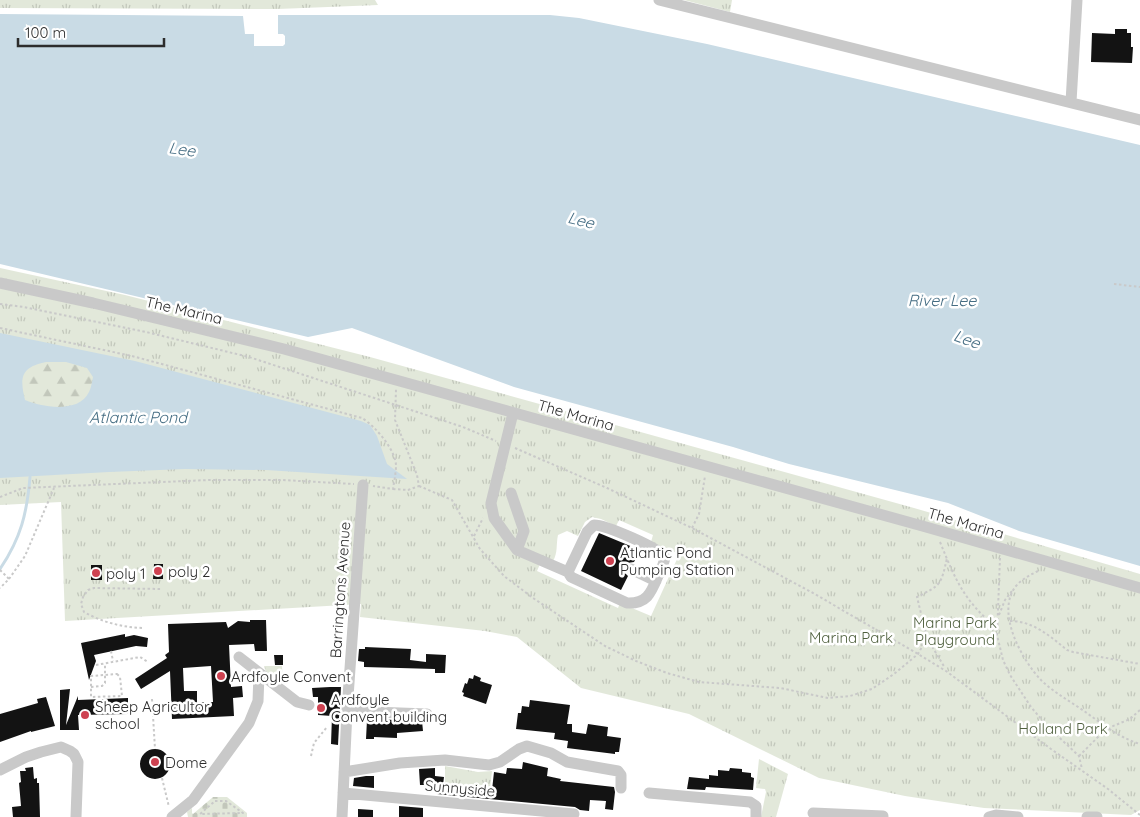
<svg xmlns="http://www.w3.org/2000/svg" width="1140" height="817" font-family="Quicksand,sans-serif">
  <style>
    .grass { fill: url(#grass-tufts); fill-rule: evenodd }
    .forest { fill: url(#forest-firs) }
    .cemetery { fill: url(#cemetery-stones) }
    .water { fill: #c9dbe5; fill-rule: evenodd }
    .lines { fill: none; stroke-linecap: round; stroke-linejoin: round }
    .stream { stroke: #c9dbe5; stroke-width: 3 }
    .building { fill: #131313; fill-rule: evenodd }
    .path { stroke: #c9c9c9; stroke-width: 2; stroke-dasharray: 2.5 2.5; stroke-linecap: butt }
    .minor { stroke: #c9c9c9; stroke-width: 11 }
    .poi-dot { fill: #ce4251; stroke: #fff; stroke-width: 2 }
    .labels { text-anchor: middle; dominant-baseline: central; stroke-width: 5; stroke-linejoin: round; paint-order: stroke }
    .street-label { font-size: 15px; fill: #2c2c2c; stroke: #fff }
    .poi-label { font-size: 15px; fill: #2c2c2c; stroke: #fff; text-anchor: start }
    .park-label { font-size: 15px; fill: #50613f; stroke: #fff }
    .water-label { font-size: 16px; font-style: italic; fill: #456d83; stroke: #fff }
  </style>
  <defs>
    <pattern id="grass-tufts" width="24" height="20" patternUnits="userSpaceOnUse" patternTransform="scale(1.25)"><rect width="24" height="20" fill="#e2e8da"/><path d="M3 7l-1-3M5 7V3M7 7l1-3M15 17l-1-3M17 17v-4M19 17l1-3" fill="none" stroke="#c2c7bb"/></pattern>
    <pattern id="forest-firs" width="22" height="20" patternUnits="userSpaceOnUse" patternTransform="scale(1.25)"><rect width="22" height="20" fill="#e2e8da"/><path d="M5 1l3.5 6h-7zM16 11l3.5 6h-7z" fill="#c2c7bb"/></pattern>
    <pattern id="cemetery-stones" width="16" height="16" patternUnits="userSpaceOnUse" patternTransform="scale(1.25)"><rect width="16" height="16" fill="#e2e8da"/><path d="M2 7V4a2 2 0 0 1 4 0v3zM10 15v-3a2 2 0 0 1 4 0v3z" fill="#c2c7bb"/></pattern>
  </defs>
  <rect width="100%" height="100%" fill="#fff"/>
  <path class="grass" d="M0,0H375L378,5L278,9L0,8Z
    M684,0H732L730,12Z
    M0,268L125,295L370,357L914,508L1140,574V810L1131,815L984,808L905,796L819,778L689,714L581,688L517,637L485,631L360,617L361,604L65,621L61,502L0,505ZM592,517L601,519L616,526L619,520L653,535L651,542L677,553L678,557L651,616L620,603L618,608L537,571L543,557L553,561C558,553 556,544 558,535L567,531L578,536L585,522Z
    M264,666H282L283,683L266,672Z
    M759,759L788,774L776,817H761L766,792L765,789L756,788Z
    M445,766L478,772L492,771L490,789L445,784Z"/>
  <path class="forest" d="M46,362H66L87,368L93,377C92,382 91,388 89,392C79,414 41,407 25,400C19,376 21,367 46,362Z"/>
  <path class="cemetery" d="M213,797H227L247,813V817H188L187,812L192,808V813L193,814Z"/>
  <path class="water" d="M0,14L243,16L245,34H254V46H283L285,44V36L283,34H278V15H550L579,18L707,44L1140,145V566L1019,531L948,503L789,464L733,447L514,387L352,328L308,337L0,264Z
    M0,333L135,361L361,421L370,425L377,436L387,464L407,479L266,470L185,469L109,472L0,478ZM46,362H66L87,368L93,377C92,382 91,388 89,392C79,414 41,407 25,400C19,376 22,367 46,362Z"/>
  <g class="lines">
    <path class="stream" d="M0,569C21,538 27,513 30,477"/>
  </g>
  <path class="building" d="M1115,29H1127V33H1131V47H1133L1132,63L1091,62L1092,33L1115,34Z
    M599,533L640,550L634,562L627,563L624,566L625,573L628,576L621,590L581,571Z
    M154,564H163V579H153Z
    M91,565H102V580H91Z
    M250,620H266L267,651H255L254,644L229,645L231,687L242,686L243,697L233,698L234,716L172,719L170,671L141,689L135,679L167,658L165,655L169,652L168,624L226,622L228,628L238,621L250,622ZM211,666L213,702H197V691H184L183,668Z
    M125,634V637L134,635L148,638L147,647L136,646L94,655L96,661L89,680L81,643Z
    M365,647L411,649L410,660L426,662V654L446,655L445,673H435V669L364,667V662L358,661L359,649H365Z
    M274,655H283V665H275Z
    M474,675L481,678L480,681L492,685L486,704L463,696L464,693L462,692L465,683L467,684L469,678L473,679Z
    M330,687H341L338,745L331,744L332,716L318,715V697H313L312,688Z
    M70,689L66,725L78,696V700L128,698V714L78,715L79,730H60V690Z
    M46,697L55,726L31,732V731L0,742V714L38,703L37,699Z
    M530,700L570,705L567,724H572V732L586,734L588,724L608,727L607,736L621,738L619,752H615V754L567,748L568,741L554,739L555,733L516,729L518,713H521L522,706L529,707Z
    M368,719L398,720V722L422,721L423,731L397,733V738L374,737V739H366L367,720Z
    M140 764a15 15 0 1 1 30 0a15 15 0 1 1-30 0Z
    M523,762L548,768L547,776L561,779L560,781L614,787L615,792L613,810L605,809L606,801L590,800L589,811L580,810L575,807L437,794V785H420L419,769L435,768V776L444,777L443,785L455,786V790L476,793L477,788L492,790L494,772L506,774L507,768L522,769Z
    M33,767L34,779L37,778V783H39L40,817H13L12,807L21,806L19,783L21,782L20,771H26L25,768Z
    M730,768L742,769V772L751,773V777L754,778L753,790L706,787L705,790L687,789L689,777L709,779V775L718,776V770L729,771Z
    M366,776H374V788L353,786L354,778Z
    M399,806L423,808V817H399Z
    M358,809L373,810V817H358Z"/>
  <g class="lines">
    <path class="path" d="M1114,284L1140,287
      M0,304L24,307L146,332L249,357L463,427L496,441
      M0,328L132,356L362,418C375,426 395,449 396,465C396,473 394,482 393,489L373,486
      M515,448L607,488L692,528L813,593L918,654L946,671L1051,749L1108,789L1140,815
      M419,486L452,500L480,549L504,576L533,598L605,646L636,661L667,673L699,682L780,688L828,698L850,696L872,689L894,674L918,654L927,638L917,597C941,585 941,585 947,558
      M393,489L408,490L419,486L417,475L395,420L396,389
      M0,497L23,488L209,480H282L354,484
      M692,528L699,514L705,476
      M474,536L483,518
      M940,542C956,581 964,601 997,628
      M1000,558L997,635L1003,660L1010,675L1031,707L1048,727L1079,756L1082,769
      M0,570L9,579L0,588
      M1038,571C1030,575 1022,579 1016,586C995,612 1022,660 1041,680C1051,690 1063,697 1075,705C1097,719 1114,736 1140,744
      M9,579L25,556L54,488
      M999,615L1005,600L1012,591
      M1010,621C1033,621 1050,636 1067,650L1073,652L1140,664
      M142,628C121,627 102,622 84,612L81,604L83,597L88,590L94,588L162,589
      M927,638L945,668
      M111,651L113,661
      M96,665L140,657L148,662
      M117,674L120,677L122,696L91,697V676Z
      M91,687L102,686L105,683V664
      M152,699L155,749
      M311,756L314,743L327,727
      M1079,756L1106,729L1130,719L1140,710
      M162,778L169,807
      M215,801H226L243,813L200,814Z"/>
    <path class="minor" d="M659,0L1140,120
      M1071,102L1077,0
      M0,283L93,303L284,349L926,527L1140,588
      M513,413L491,503L494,518L517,550L568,572L571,577L627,603C647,604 651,593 658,576C661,570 664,564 665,557C659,548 606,525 594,525L587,532L568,572
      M511,493L524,531L517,550
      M631,569L656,581
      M239,657L297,702L309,705
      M347,711L427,714
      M0,770L26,757L41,752L61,747L70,751L74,754L78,762L76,817
      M344,772L400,763L445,760L489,765L500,762L519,749L527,746L551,753L567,762L618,771L621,775V788
      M343,793L574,814
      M649,793L750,802L756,806V817
      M813,813L883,816
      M172,817L193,800L249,723L258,701L259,674
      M342,817L347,711L363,485
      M989,817L996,815L1018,817
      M1087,817H1097"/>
  </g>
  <g class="poi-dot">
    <circle cx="610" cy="561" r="5"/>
    <circle cx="158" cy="571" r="5"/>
    <circle cx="96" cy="573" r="5"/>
    <circle cx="221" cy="676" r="5"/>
    <circle cx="321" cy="708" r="5"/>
    <circle cx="85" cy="715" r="5"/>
    <circle cx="155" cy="762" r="5"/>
  </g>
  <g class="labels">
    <g class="street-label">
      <text transform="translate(184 310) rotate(13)">The Marina</text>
      <text transform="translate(576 415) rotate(16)">The Marina</text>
      <text transform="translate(966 523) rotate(16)">The Marina</text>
      <text transform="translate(340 590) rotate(-86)">Barringtons Avenue</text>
      <text transform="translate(460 788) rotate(5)">Sunnyside</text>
    </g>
    <g class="poi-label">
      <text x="620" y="552">Atlantic Pond<tspan x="620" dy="17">Pumping Station</tspan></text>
      <text x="168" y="571">poly 2</text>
      <text x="106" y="573">poly 1</text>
      <text x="231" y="676">Ardfoyle Convent</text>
      <text x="331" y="699">Ardfoyle<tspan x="331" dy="17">Convent building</tspan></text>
      <text x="95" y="706">Sheep Agricultor<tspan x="95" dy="17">school</tspan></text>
      <text x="165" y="762">Dome</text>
    </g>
    <g class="park-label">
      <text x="955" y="622">Marina Park<tspan x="955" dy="17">Playground</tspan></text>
      <text x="851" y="637">Marina Park</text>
      <text x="1063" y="728">Holland Park</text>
    </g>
    <g class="water-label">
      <text transform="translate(182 149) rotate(8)">Lee</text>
      <text transform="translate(581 220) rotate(14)">Lee</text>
      <text x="942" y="300">River Lee</text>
      <text transform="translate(967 339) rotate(20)">Lee</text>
      <text x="138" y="417">Atlantic Pond</text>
    </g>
  </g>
  <path d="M18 38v8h146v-8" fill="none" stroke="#2c2c2c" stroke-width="2.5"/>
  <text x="25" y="38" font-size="15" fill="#2c2c2c" stroke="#ffffff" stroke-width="4" paint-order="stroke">100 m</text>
</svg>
